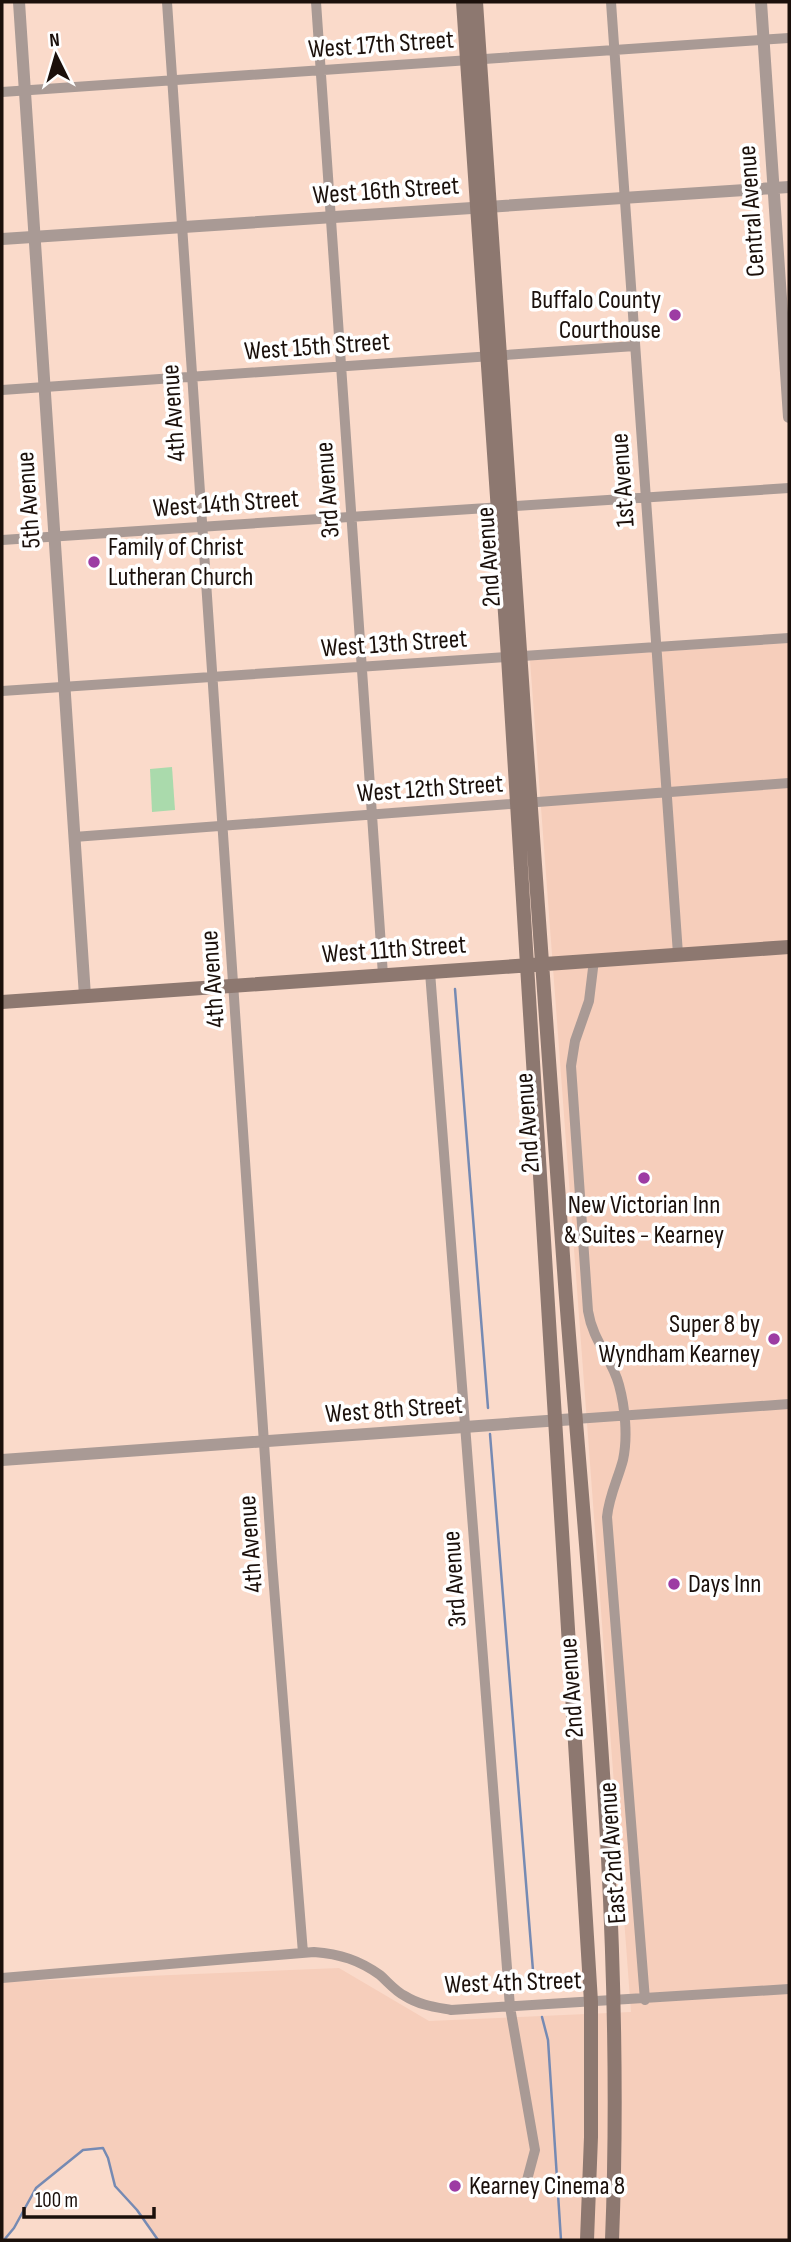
<svg xmlns="http://www.w3.org/2000/svg" width="791" height="2242" font-family="'Sofia Sans Condensed',sans-serif">
  <style>
    .built { fill: #f6cebb }
    .pitch { fill: #aadaac }
    .lines { fill: none; stroke-linecap: round; stroke-linejoin: round }
    .stream { stroke: #768ab3; stroke-width: 2.5 }
    .minor { stroke: #a99a95; stroke-width: 10 }
    .tertiary { stroke: #a99a95; stroke-width: 12 }
    .secondary { stroke: #8d7870; stroke-width: 14 }
    .poi-dot { fill: #9d3ca3; stroke: #fff; stroke-width: 2.5 }
    .labels { text-anchor: middle; dominant-baseline: central; stroke-width: 7; stroke-linejoin: round; paint-order: stroke }
    .street-label { font-size: 26px; fill: #1b100b; stroke: #fff }
    .poi-label { font-size: 26px; fill: #1b100b; stroke: #fff; text-anchor: start }
  </style>
  <rect width="100%" height="100%" fill="#fadaca"/>
  <path class="built" d="M789,643V2240H158L137,2210L115,2186L108,2158L103,2148L83,2150L36,2188L14,2228L2,2240V1982L339,1968L429,2021L631,2012L530,660Z"/>
  <path class="pitch" d="M172,767L175,810L152,812L150,769Z"/>
  <g class="lines">
    <path class="stream" d="M455,989L488,1408
      M490,1434L534,1983
      M542,2017L548,2040L561,2240
      M4,2240L14,2228L36,2188L83,2150L103,2148L108,2158L115,2186L137,2210L158,2240"/>
    <path class="minor" d="M167,2L272,1562L303,1953
      M316,2L383,975
      M611,2L678,954
      M2,92L789,38
      M2,390L635,346
      M2,540L789,488
      M2,691L789,638
      M74,837L789,783
      M594,960L589,1001L575,1041L571,1066L588,1311C593,1342 612,1358 619,1385C625,1407 628,1437 623,1460C618,1479 609,1496 607,1517L645,2000
      M430,972L510,2007L535,2150L527,2180
      M575,1419L789,1404
      M2,1978L314,1952C340,1954 359,1960 380,1975C388,1982 395,1991 405,1996C419,2005 435,2007 451,2010L789,1989"/>
    <path class="tertiary" d="M19,2L85,996
      M761,2L789,417
      M2,239L789,187
      M2,1460L575,1419"/>
    <path class="secondary" d="M463,2L508,657L591,2002V2137L587,2240
      M476,2C505,429 533,857 565,1284C589,1602 625,1921 612,2240
      M2,1002L789,947"/>
  </g>
  <g class="poi-dot">
    <circle cx="675" cy="315" r="7"/>
    <circle cx="94" cy="562" r="7"/>
    <circle cx="644" cy="1178" r="7"/>
    <circle cx="774" cy="1339" r="7"/>
    <circle cx="674" cy="1584" r="7"/>
    <circle cx="455" cy="2186" r="7"/>
  </g>
  <g class="labels">
    <g class="street-label">
      <text transform="translate(381 45) rotate(-4)">West 17th Street</text>
      <text transform="translate(386 191) rotate(-4)">West 16th Street</text>
      <text transform="translate(752 211) rotate(-94)">Central Avenue</text>
      <text transform="translate(317 347) rotate(-4)">West 15th Street</text>
      <text transform="translate(174 413) rotate(-94)">4th Avenue</text>
      <text transform="translate(623 480) rotate(-94)">1st Avenue</text>
      <text transform="translate(328 490) rotate(-94)">3rd Avenue</text>
      <text transform="translate(29 500) rotate(-94)">5th Avenue</text>
      <text transform="translate(226 504) rotate(-4)">West 14th Street</text>
      <text transform="translate(489 557) rotate(-94)">2nd Avenue</text>
      <text transform="translate(394 644) rotate(-4)">West 13th Street</text>
      <text transform="translate(430 789) rotate(-4)">West 12th Street</text>
      <text transform="translate(394 950) rotate(-4)">West 11th Street</text>
      <text transform="translate(213 979) rotate(-94)">4th Avenue</text>
      <text transform="translate(528 1123) rotate(-94)">2nd Avenue</text>
      <text transform="translate(394 1410) rotate(-4)">West 8th Street</text>
      <text transform="translate(251 1544) rotate(-94)">4th Avenue</text>
      <text transform="translate(455 1579) rotate(-94)">3rd Avenue</text>
      <text transform="translate(572 1688) rotate(-94)">2nd Avenue</text>
      <text transform="translate(613 1853) rotate(-94)">East 2nd Avenue</text>
      <text transform="translate(513 1983) rotate(-2)">West 4th Street</text>
    </g>
    <g class="poi-label">
      <text x="661" y="300" text-anchor="end">Buffalo County<tspan x="661" dy="30">Courthouse</tspan></text>
      <text x="108" y="547">Family of Christ<tspan x="108" dy="30">Lutheran Church</tspan></text>
      <text x="644" y="1205" text-anchor="middle">New Victorian Inn<tspan x="644" dy="30">&amp; Suites - Kearney</tspan></text>
      <text x="760" y="1324" text-anchor="end">Super 8 by<tspan x="760" dy="30">Wyndham Kearney</tspan></text>
      <text x="688" y="1584">Days Inn</text>
      <text x="469" y="2186">Kearney Cinema 8</text>
    </g>
  </g>
  <rect width="791" height="2242" fill="none" stroke="#1b100b" stroke-width="7"/>
  <g transform="translate(56 56) rotate(355)" stroke="#ffffff" stroke-width="5" paint-order="stroke">
  <path d="M0-5L12 26L0 18L-12 26Z" fill="#1b100b"/>
  <text y="-10" font-size="19" font-weight="bold" text-anchor="middle" fill="#1b100b">N</text>
  </g>
  <path d="M24 2207v10h130v-10" fill="none" stroke="#1b100b" stroke-width="3.5"/>
  <text x="35" y="2207" font-size="21" fill="#1b100b" stroke="#ffffff" stroke-width="5" paint-order="stroke">100 m</text>
</svg>
